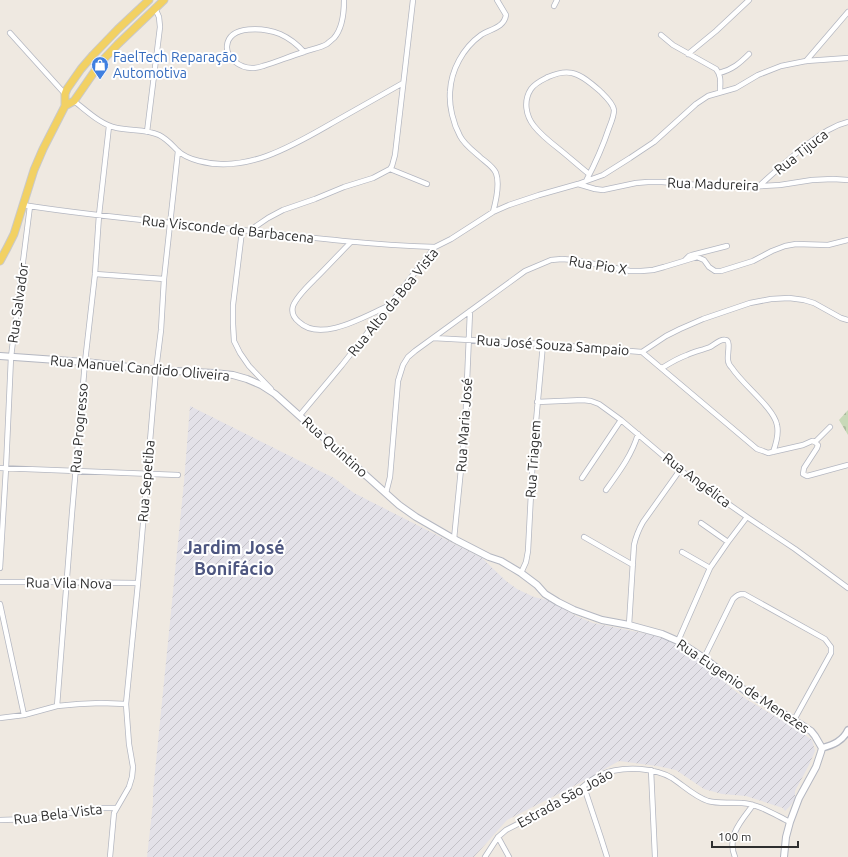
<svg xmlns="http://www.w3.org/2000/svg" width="848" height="857" font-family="Ubuntu,sans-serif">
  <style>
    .industrial { fill: url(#industrial-furrows) }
    .cemetery { fill: url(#cemetery-stones) }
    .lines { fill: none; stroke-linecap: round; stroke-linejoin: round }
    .minor-casing { stroke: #b4b7c1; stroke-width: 6 }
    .tertiary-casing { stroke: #b4b7c1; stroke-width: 8 }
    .secondary-casing { stroke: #b4b7c1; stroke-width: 8 }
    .primary-casing { stroke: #c9c9c9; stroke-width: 9 }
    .minor { stroke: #fff; stroke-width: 4.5 }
    .tertiary { stroke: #fff; stroke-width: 5.5 }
    .secondary { stroke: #fff; stroke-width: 6 }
    .primary { stroke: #f2d163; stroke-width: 7 }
    .labels { text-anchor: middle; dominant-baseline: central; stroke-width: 4; stroke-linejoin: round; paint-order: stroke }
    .shop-label { font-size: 14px; fill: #366cbe; stroke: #fff; text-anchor: start }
    .street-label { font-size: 14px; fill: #2e2e2e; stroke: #fff }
    .district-label { font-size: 18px; font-weight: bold; fill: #4d5680; stroke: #fff }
  </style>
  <defs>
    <pattern id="industrial-furrows" width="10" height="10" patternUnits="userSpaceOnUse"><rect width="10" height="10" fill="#e3e1e8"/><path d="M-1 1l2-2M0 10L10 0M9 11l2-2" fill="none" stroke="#c3c1c7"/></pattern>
    <pattern id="cemetery-stones" width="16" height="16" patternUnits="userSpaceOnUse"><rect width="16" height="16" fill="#c8d9b8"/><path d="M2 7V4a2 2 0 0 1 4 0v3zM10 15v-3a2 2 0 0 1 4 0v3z" fill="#acbb9e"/></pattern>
  </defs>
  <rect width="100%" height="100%" fill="#efe9e1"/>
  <path class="industrial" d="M190,406L334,478L354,493L482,558L506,581L517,589L534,597L547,600L576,616L593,623L652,635L667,640L678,646L697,658L734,690L746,699L797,729L812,740L815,751L809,765L795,791V798L791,805L785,811L783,808L746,796L722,794L704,789L676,770L657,766L619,761L578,784L507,820L474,857H147L153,803V792L184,482Z"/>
  <path class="cemetery" d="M848,410V435L839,420Z"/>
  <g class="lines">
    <g class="minor-casing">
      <path id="minor" d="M554,6L557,0
        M10,33L65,94
        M661,35L673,45L716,69C722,76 720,84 720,92
        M304,52C297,44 289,38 280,34C265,28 229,24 227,46C226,58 240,68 252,68C255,68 260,67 263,66C277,62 290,56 304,52C312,49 320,48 327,44C329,42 332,40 334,38C342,29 344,12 344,0
        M688,54L716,31L749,0
        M806,61L848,12
        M719,73C732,70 740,63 749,54
        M74,101C87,111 101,125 117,128C131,131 146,129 159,135C167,139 171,144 177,150C183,156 191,159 199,161C247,174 294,145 334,122C357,109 380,96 403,83
        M147,132L160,27L159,17L155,8
        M390,169L427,184
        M586,181C595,164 603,146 609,128C611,123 614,116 614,110C613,103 605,96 600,91C592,84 582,75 572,73C564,71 555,74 548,77C542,80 535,83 531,89C523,101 526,116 534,126C541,135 550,142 559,149C569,157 579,166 589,174
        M578,184L595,189L603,190L636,183L648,182H662L722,187H746L780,185L812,180L833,179L848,180
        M758,187C773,173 789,159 805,146C819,136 831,126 848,122
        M23,205C98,217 175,223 251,231C312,238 373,245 435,247
        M493,212C496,201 500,184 496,173C493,166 484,161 479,156C472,150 464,144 460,136C453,123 449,106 450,92C451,70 463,48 481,35C490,29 504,28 506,15L497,0
        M242,231L233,305V324L234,341L240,353L249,366L271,389
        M249,231L268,218L283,210L315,199L344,187L373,178L390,169L392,166L395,155L413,0
        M351,242C339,254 328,266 316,278C309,285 297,296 293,306C291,313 294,318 299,322C321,343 365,316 388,306
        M685,260L689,256L692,255L727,246
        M95,274L164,279
        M433,338L543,344L642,352L666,336L680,329L703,319L750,303L771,299L789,298L804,300L814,303L841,318L848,320
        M642,352L757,449L763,451L768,453L803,445L812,441L815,442
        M662,368C670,363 678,358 687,355C694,352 702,350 710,347C714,345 721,338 726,340C731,341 727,355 728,360C728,363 730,366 732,368C742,384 774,408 777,425C779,434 776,444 773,452
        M537,402L583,400L591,401L599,404L621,420L680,470L747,517L795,549L848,588
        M300,415L342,365L435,247L451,239L493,212L509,205L539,195L578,184L603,175L630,158L654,142L696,104L708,96L736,88L758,75L781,66L806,61L848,58
        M830,427L815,442L818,445L817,448L804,468L803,474L807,476L811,475L848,465
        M0,468L178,475
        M582,478L621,420
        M606,490C619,472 632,455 638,434
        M386,493L390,477L398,381L403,365L408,357L415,351L525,271L551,260L562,259L574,260L630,271H641L653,270L664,267L697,257L704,260L709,267L715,271H721L753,261L772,251L785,246L796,244L828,245L848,240
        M701,523L728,542
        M584,537L633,565
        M454,539L465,429L470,311
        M682,552L710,568
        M0,568L6,468L11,357L30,206
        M521,573L526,562L528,551L533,455L543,344
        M0,582H46L138,583
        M0,604L24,715
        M629,625L634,545C636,536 639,529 643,522L680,470
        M678,641L710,568L728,542L747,517
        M704,658L733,599C737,595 739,594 744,594L825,639L831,647V653L794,720
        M57,706L72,513L85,362L95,274L99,215L109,126
        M0,718L24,715L57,706L79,704L101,703L126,704
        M651,770L655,857
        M584,787L601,838L607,857
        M0,820L32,819L58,815L98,808H116
        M498,837L509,857
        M110,857L114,813L129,787L132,777L133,767L129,744L126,704L138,583L156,370L161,330L164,279L178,151
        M485,857L498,837L506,830L569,798C577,793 583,786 590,781C606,770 622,768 640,769C652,770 662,772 672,778C684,786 695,797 708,801C719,804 730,802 742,803C759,804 775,815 790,822
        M735,857C726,836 742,820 753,805"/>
    </g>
    <g class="tertiary-casing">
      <path id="tertiary" d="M822,748C833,745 843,741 848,730"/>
    </g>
    <g class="secondary-casing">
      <path id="secondary" d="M0,356L85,362L156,370L214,373L233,375L247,379L261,385L275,394L399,505L416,517L454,539L489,557L501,561L521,573L537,585L545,594L558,602L574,610L602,620L629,625L662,634L678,641L704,658L748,693L794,720L811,731L815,736L822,748L821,752L816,767L799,798L790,822L786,837L784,857"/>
    </g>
    <g class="primary-casing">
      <path id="primary" d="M65,106L74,101L101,62L118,44L164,0
        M0,261L7,248L14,234L34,170L43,149L65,106V94L67,89L81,69L93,55L118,29L149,0"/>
    </g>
    <use href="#minor" class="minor"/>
    <use href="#tertiary" class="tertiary"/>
    <use href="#secondary" class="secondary"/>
    <use href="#primary" class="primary"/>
  </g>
  <defs>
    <g id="shop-pin" transform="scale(0.9)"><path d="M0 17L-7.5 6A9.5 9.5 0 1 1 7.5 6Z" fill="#3f7fe0" stroke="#fff"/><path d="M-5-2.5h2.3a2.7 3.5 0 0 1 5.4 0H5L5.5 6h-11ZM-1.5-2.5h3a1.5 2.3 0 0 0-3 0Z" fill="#fff"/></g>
  </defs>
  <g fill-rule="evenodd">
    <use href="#shop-pin" x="100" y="65"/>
  </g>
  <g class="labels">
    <g class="shop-label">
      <text x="113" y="57">FaelTech Reparação<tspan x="113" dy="16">Automotiva</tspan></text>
    </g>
    <g class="street-label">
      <text transform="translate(801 152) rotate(-38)">Rua Tijuca</text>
      <text transform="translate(713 184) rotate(2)">Rua Madureira</text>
      <text transform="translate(228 229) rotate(6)">Rua Visconde de Barbacena</text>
      <text transform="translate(598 265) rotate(9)">Rua Pio X</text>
      <text transform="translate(393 302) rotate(-51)">Rua Alto da Boa Vista</text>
      <text transform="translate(18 303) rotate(-82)">Rua Salvador</text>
      <text transform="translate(553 345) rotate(4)">Rua José Souza Sampaio</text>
      <text transform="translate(140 368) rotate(5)">Rua Manuel Candido Oliveira</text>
      <text transform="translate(464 425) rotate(-86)">Rua Maria José</text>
      <text transform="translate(79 428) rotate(-85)">Rua Progresso</text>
      <text transform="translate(335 447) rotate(42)">Rua Quintino</text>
      <text transform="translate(533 459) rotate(-86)">Rua Triagem</text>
      <text transform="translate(697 480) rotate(37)">Rua Angélica</text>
      <text transform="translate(146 481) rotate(-85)">Rua Sepetiba</text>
      <text transform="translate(69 583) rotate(1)">Rua Vila Nova</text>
      <text transform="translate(743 686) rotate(34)">Rua Eugenio de Menezes</text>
      <text transform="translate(565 798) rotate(-29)">Estrada São João</text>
      <text transform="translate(58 814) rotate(-7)">Rua Bela Vista</text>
    </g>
    <g class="district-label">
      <text x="234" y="547">Jardim José<tspan x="234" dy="21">Bonifácio</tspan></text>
    </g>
  </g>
  <path d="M712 841v6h86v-6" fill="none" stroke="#2e2e2e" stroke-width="2"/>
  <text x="718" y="841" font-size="12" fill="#2e2e2e" stroke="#ffffff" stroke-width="3" paint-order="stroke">100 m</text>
</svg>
